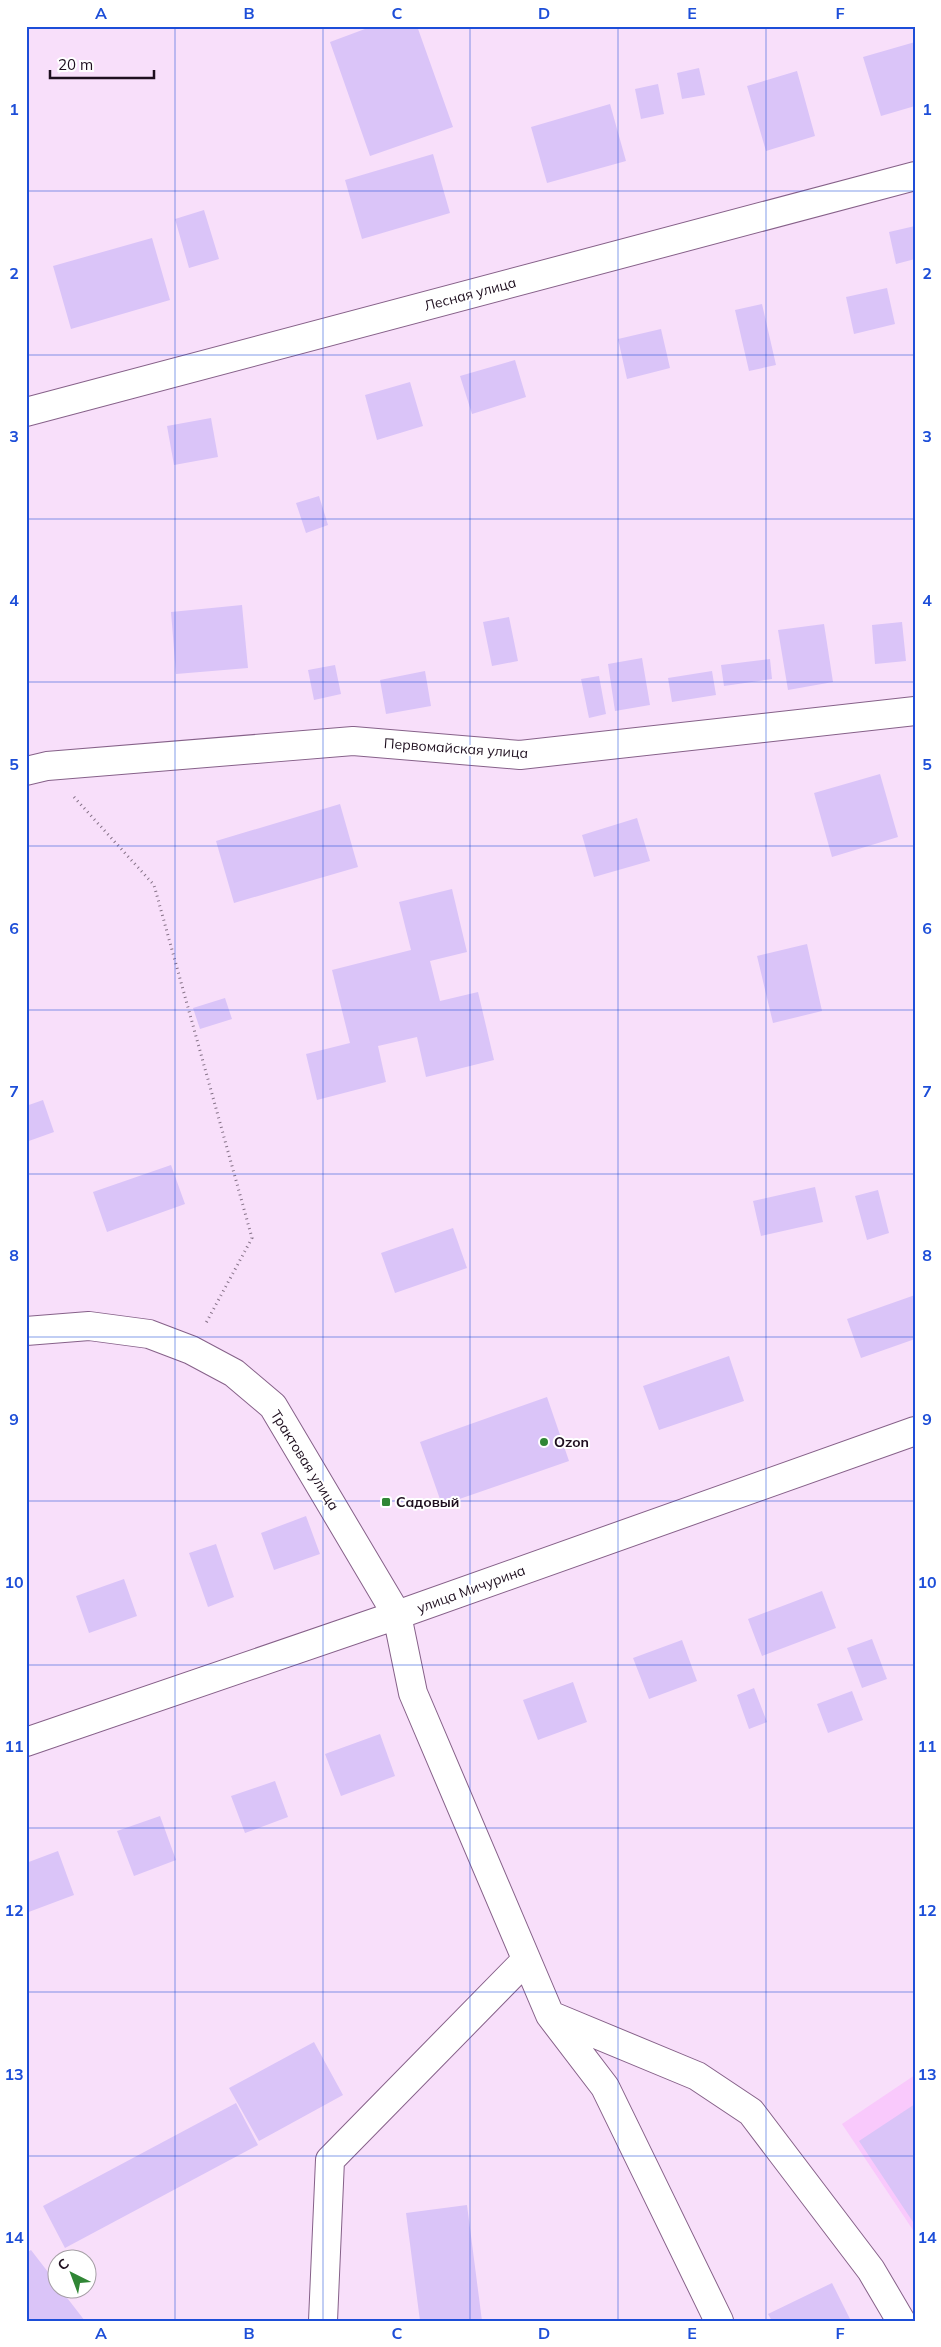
<svg xmlns="http://www.w3.org/2000/svg" width="941" height="2347" font-family="Mulish,sans-serif">
  <style>
    .built { fill: #f9c9fc }
    .building { fill: #dac4f8 }
    .lines { fill: none; stroke-linecap: round; stroke-linejoin: round }
    .minor-casing { stroke: #866189; stroke-width: 30 }
    .path { stroke: #867288; stroke-width: 3; stroke-dasharray: 1 4; stroke-linecap: butt }
    .minor { stroke: #fff; stroke-width: 28 }
    .grid { fill: none; stroke: #1d4ed8; stroke-width: 1; stroke-opacity: 0.55 }
    .poi-dot { fill: #308635; stroke: #fff; stroke-width: 2 }
    .labels { text-anchor: middle; dominant-baseline: central; stroke-width: 4; stroke-linejoin: round; paint-order: stroke }
    .street-label { font-size: 14px; fill: #1e0f1f; stroke: #fff }
    .poi-label { font-size: 14px; font-weight: bold; fill: #1e0f1f; stroke: #fff; text-anchor: start }
    .neatline { fill: none; stroke: #1d4ed8; stroke-width: 2 }
    .grid-label { font-size: 16px; text-anchor: middle; font-weight: bold; fill: #1d4ed8 }
  </style>
  <rect width="100%" height="100%" fill="#f8dffa"/>
  <path class="built" d="M915,2075V2233L842,2124Z"/>
  <path class="building" d="M373,26H417L453,127L370,156L330,42Z
    M915,42V106L881,116L863,57Z
    M699,68L705,95L682,99L677,73Z
    M797,71L815,136L766,151L747,86Z
    M658,84L664,114L641,119L635,89Z
    M610,104L626,161L547,183L531,127Z
    M433,154L450,213L362,239L345,180Z
    M204,210L219,259L189,268L175,219Z
    M915,226V259L896,264L889,232Z
    M152,238L170,300L71,329L53,266Z
    M887,288L895,324L854,334L846,297Z
    M762,304L776,365L749,371L735,310Z
    M661,329L670,368L627,379L618,339Z
    M515,360L526,397L472,414L460,376Z
    M410,382L423,426L377,440L365,395Z
    M211,418L218,457L174,465L167,426Z
    M319,496L328,525L306,533L296,503Z
    M242,605L248,668L176,674L171,612Z
    M509,617L518,661L492,666L483,622Z
    M902,622L906,661L875,664L872,625Z
    M824,624L833,682L788,690L778,630Z
    M642,658L650,705L615,711L608,664Z
    M770,659L772,679L724,686L721,665Z
    M335,665L341,694L314,700L308,670Z
    M425,671L431,706L386,714L380,680Z
    M712,671L716,695L672,702L668,678Z
    M599,676L606,714L589,718L581,679Z
    M880,774L898,837L832,857L814,793Z
    M340,804L358,867L234,903L216,841Z
    M637,818L650,861L594,877L582,835Z
    M452,889L467,952L430,961L440,1001L478,992L494,1060L426,1077L417,1037L378,1046L386,1082L317,1100L306,1054L350,1043L332,970L411,950L399,902Z
    M807,944L822,1011L773,1023L757,956Z
    M225,998L232,1019L200,1029L193,1008Z
    M43,1100L54,1132L26,1142V1106Z
    M171,1165L185,1204L107,1232L93,1192Z
    M815,1187L823,1222L761,1236L753,1201Z
    M878,1190L889,1233L867,1240L855,1196Z
    M453,1228L467,1268L395,1293L381,1253Z
    M915,1295V1339L861,1358L847,1319Z
    M729,1356L744,1401L659,1430L643,1386Z
    M547,1397L569,1461L442,1505L420,1442Z
    M306,1516L320,1554L274,1570L261,1533Z
    M216,1544L234,1597L208,1607L189,1553Z
    M124,1579L137,1616L89,1633L76,1596Z
    M822,1591L836,1628L762,1656L748,1619Z
    M872,1639L887,1679L862,1688L847,1648Z
    M682,1640L697,1681L649,1699L633,1658Z
    M573,1682L587,1722L538,1740L523,1700Z
    M754,1688L767,1722L749,1729L737,1695Z
    M852,1691L863,1720L828,1733L817,1704Z
    M380,1734L395,1776L341,1796L325,1754Z
    M275,1781L288,1817L245,1833L231,1796Z
    M160,1816L176,1860L134,1876L117,1831Z
    M58,1851L74,1895L26,1913V1863Z
    M314,2042L343,2095L259,2141L229,2088Z
    M236,2103L258,2145L65,2248L43,2206Z
    M915,2104V2225L859,2141Z
    M467,2205L482,2321H420L406,2213Z
    M31,2250L58,2285V2290H61L85,2321H26V2253Z
    M832,2283L851,2321H772L768,2314Z"/>
  <g class="lines">
    <g class="minor-casing">
      <path id="minor" d="M26,412L915,176
        M26,771L47,766L353,741L520,755L915,711
        M26,1331L89,1326L149,1334L191,1350L234,1373L273,1406L397,1615L413,1693L550,2015L605,2087L719,2321
        M26,1742L397,1615L915,1431
        M550,2015L697,2076L751,2112L871,2270L901,2321
        M323,2321L330,2160L525,1961"/>
    </g>
    <path class="path" d="M74,797L154,885L252,1238L206,1323"/>
    <use href="#minor" class="minor"/>
  </g>
  <path class="grid" d="M175,26V2321M323,26V2321M470,26V2321M618,26V2321M766,26V2321M26,191H915M26,355H915M26,519H915M26,682H915M26,846H915M26,1010H915M26,1174H915M26,1337H915M26,1501H915M26,1665H915M26,1828H915M26,1992H915M26,2156H915"/>
  <g class="poi-dot">
    <circle cx="544" cy="1442" r="5"/>
    <rect x="381" y="1497" width="10" height="10" rx="2.5"/>
  </g>
  <g class="labels">
    <g class="street-label">
      <text transform="translate(470 294) rotate(-15)">Лесная улица</text>
      <text transform="translate(456 748) rotate(4)">Первомайская улица</text>
      <text transform="translate(305 1460) rotate(58)">Трактовая улица</text>
      <text transform="translate(471 1589) rotate(-20)">улица Мичурина</text>
    </g>
    <g class="poi-label">
      <text x="554" y="1442">Ozon</text>
      <text x="396" y="1502">Садовый</text>
    </g>
  </g>
  <rect width="941" height="2347" fill="none" stroke="#ffffff" stroke-width="55"/>
  <g transform="translate(72 2274) rotate(318)"><circle r="24" fill="#ffffff" stroke="#a59fa5"/>
  <path d="M0-4L9 19L0 12L-9 19Z" fill="#308635"/>
  <text y="-8" font-size="14" font-weight="bold" text-anchor="middle" fill="#1e0f1f">С</text>
  </g>
  <path d="M50 70v8h104v-8" fill="none" stroke="#1e0f1f" stroke-width="2.5"/>
  <text x="58" y="70" font-size="15" fill="#1e0f1f" stroke="#ffffff" stroke-width="4" paint-order="stroke">20 m</text>
  <rect x="28" y="28" width="886" height="2292" class="neatline"/>
  <g class="grid-label">
    <text x="101" y="19">A</text>
    <text x="249" y="19">B</text>
    <text x="397" y="19">C</text>
    <text x="544" y="19">D</text>
    <text x="692" y="19">E</text>
    <text x="840" y="19">F</text>
    <text x="14" y="115">1</text>
    <text x="927" y="115">1</text>
    <text x="14" y="279">2</text>
    <text x="927" y="279">2</text>
    <text x="14" y="442">3</text>
    <text x="927" y="442">3</text>
    <text x="14" y="606">4</text>
    <text x="927" y="606">4</text>
    <text x="14" y="770">5</text>
    <text x="927" y="770">5</text>
    <text x="14" y="934">6</text>
    <text x="927" y="934">6</text>
    <text x="14" y="1097">7</text>
    <text x="927" y="1097">7</text>
    <text x="14" y="1261">8</text>
    <text x="927" y="1261">8</text>
    <text x="14" y="1425">9</text>
    <text x="927" y="1425">9</text>
    <text x="14" y="1588">10</text>
    <text x="927" y="1588">10</text>
    <text x="14" y="1752">11</text>
    <text x="927" y="1752">11</text>
    <text x="14" y="1916">12</text>
    <text x="927" y="1916">12</text>
    <text x="14" y="2080">13</text>
    <text x="927" y="2080">13</text>
    <text x="14" y="2243">14</text>
    <text x="927" y="2243">14</text>
    <text x="101" y="2339">A</text>
    <text x="249" y="2339">B</text>
    <text x="397" y="2339">C</text>
    <text x="544" y="2339">D</text>
    <text x="692" y="2339">E</text>
    <text x="840" y="2339">F</text>
  </g>
</svg>
